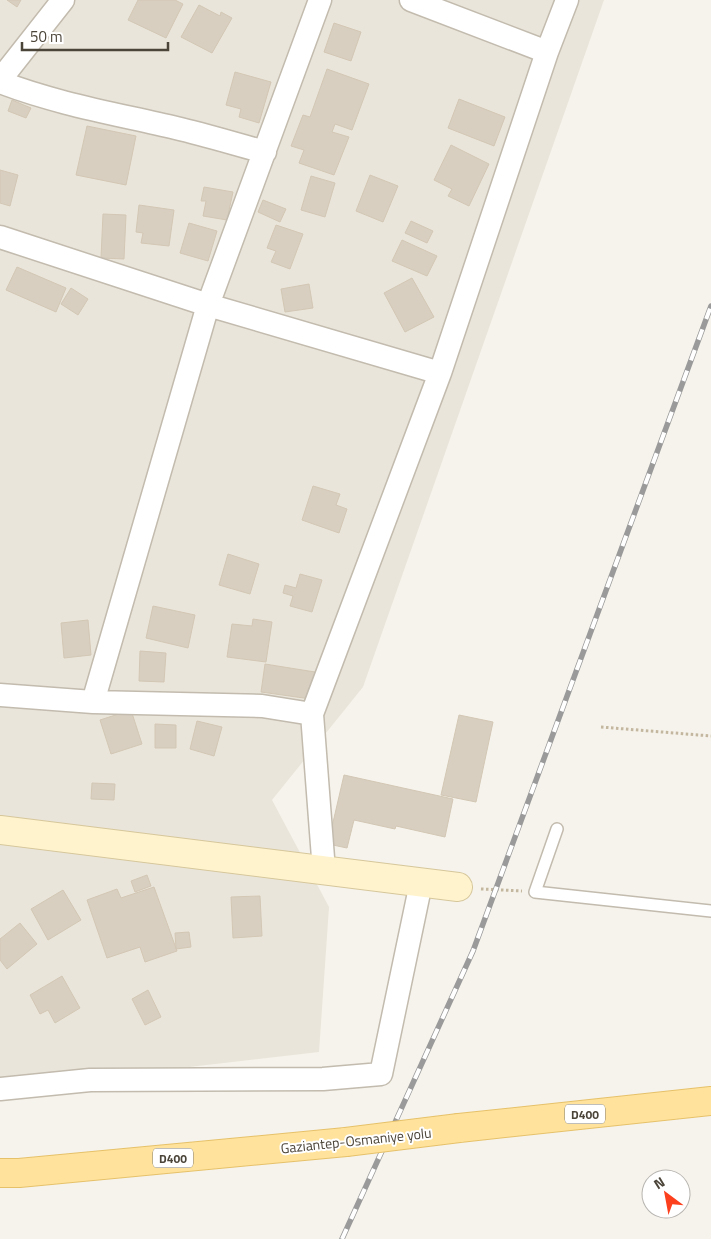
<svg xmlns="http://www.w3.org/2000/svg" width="711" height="1239" font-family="'Titillium Web',sans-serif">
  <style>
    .residential { fill: #eae5da }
    .building { fill: #d8cfc1; stroke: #d3c7b4 }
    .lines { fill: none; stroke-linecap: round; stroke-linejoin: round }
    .lane-casing { stroke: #c2bbae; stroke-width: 14 }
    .street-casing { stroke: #c2bbae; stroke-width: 25 }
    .secondary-casing { stroke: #d6c79b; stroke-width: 30 }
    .primary-casing { stroke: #e6c16a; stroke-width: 30 }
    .path { stroke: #c4b79f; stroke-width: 3; stroke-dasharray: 2.5 2.5; stroke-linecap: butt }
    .lane { stroke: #fff; stroke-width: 11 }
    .street { stroke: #fff; stroke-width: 22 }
    .secondary { stroke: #fff3cd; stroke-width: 28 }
    .primary { stroke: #ffe39c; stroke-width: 28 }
    .rail-casing { stroke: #9a9a9a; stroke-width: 5.5 }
    .rail { stroke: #fff; stroke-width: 4; stroke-dasharray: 11; stroke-linecap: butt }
    .primary-bridge-casing { stroke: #e6c16a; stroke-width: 30; stroke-linecap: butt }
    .primary-bridge { stroke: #ffe39c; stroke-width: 28 }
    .labels { text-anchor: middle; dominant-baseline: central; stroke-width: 4; stroke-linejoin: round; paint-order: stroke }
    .shield { fill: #fff; stroke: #817c74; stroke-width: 1 }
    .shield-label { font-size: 12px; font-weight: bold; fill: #4b4439 }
    .street-label { font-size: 14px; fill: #4b4439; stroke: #fff }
  </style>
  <rect width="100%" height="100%" fill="#f6f3ec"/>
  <path class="residential" d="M0,0H604L363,687L272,800L329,907L319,1052L0,1089Z"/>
  <path class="building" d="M7,0H21L17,7Z
    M138,0H175L183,4L166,38L128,20Z
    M199,5L220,16L221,12L232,18L212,53L181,37Z
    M334,23L361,32L351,61L324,52Z
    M327,69L369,84L352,130L335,124L332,132L349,137L334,175L299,163L304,150L291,146L303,115L310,117Z
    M235,72L271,82L259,123L239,117L241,109L226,105Z
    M459,99L505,117L494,146L448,128Z
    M12,100L31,108L26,118L8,111Z
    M87,126L136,136L126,185L76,175Z
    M451,145L489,164L469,206L448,196L452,189L434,180Z
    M0,170L18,175L10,206L0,203Z
    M370,175L398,186L383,222L356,211Z
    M311,176L335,183L325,217L301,210Z
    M204,187L233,192L227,220L203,216L206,201H201Z
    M263,200L286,209L280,222L258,212Z
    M139,205L174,210L169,246L141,243L143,233L136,232Z
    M103,214L126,215L124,259L101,258Z
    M411,221L433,231L427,243L405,233Z
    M189,223L217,231L208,261L180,253Z
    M276,225L303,234L290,269L271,262L276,251L267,248Z
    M402,240L437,256L427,276L392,261Z
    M17,267L66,288L56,312L6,290Z
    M412,278L434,317L405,332L384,293Z
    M309,284L313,308L285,312L281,289Z
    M71,288L88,299L78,315L61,304Z
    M313,486L340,494L336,505L347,509L339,533L302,520Z
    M228,554L259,564L250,594L219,585Z
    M300,574L322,580L312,612L290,606L293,596L283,593L285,585L296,588Z
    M153,606L195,615L188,648L146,638Z
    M253,619L272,622L266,662L227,657L232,624L252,626Z
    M88,620L91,655L64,658L61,623Z
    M140,651L166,653L164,682L139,681Z
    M265,664L315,672L311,699L261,692Z
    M131,710L142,744L111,754L100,720Z
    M459,715L493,722L476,802L441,795Z
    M197,721L222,727L214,756L190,749Z
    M155,724L176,725V748H155Z
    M344,775L453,799L445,837L396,826L395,829L354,820L347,848L328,844Z
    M92,783L115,784L114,800L91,799Z
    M147,875L151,886L135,892L131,881Z
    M154,887L177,951L145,962L140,947L107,958L87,900L117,889L121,898Z
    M63,890L81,920L48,940L31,909Z
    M260,896L262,936L233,938L231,897Z
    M20,923L37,944L7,969L0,960V939Z
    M189,932L191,947L176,949L175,933Z
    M62,976L80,1008L55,1023L48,1010L40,1014L30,995Z
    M148,990L161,1017L145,1025L132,999Z"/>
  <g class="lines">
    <g class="lane-casing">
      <path id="lane" d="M557,829L535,892L711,911"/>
    </g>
    <g class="street-casing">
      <path id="street" d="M411,0L547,52
        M0,80L63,0
        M0,82C57,104 117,114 176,128C206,135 235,144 265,152
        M0,237L208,305L440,373
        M0,695L93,702L262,706L312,714
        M93,702L208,305L320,0
        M324,871L312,714L440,373L547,52L567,0
        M0,1089L90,1080L323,1079L381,1074L421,883"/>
    </g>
    <g class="secondary-casing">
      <path id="secondary" d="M0,830L458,887"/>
    </g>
    <g class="primary-casing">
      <path id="primary" d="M459,1128L711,1101
        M0,1173H19L346,1142"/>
    </g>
    <path class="path" d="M601,727L711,736
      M481,889L522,891"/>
    <use href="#lane" class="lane"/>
    <use href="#street" class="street"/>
    <use href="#secondary" class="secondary"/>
    <use href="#primary" class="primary"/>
    <g class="rail-casing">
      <path id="rail" d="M342,1239L473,951L711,306"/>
    </g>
    <use href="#rail" class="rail"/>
    <g class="primary-bridge-casing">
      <path id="primary-bridge" d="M346,1142L459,1128"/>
    </g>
    <use href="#primary-bridge" class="primary-bridge"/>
  </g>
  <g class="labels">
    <g class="shield">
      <rect x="565" y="1104.5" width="40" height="19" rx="4"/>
      <rect x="153" y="1148.5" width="40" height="19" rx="4"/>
    </g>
    <g class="shield-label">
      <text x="585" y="1114">D400</text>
      <text x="173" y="1158">D400</text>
    </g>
    <g class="street-label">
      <text transform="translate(356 1140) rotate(-6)">Gaziantep-Osmaniye yolu</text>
    </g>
  </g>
  <g transform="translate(666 1194) rotate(328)"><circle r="24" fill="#ffffff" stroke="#b7b4b0"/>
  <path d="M0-4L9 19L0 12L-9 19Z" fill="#fc3f1d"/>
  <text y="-8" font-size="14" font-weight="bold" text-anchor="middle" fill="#4b4439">N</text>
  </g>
  <path d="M22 42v8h146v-8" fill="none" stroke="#4b4439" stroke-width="2.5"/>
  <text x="30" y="42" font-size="15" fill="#4b4439" stroke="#ffffff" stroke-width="4" paint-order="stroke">50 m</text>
</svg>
